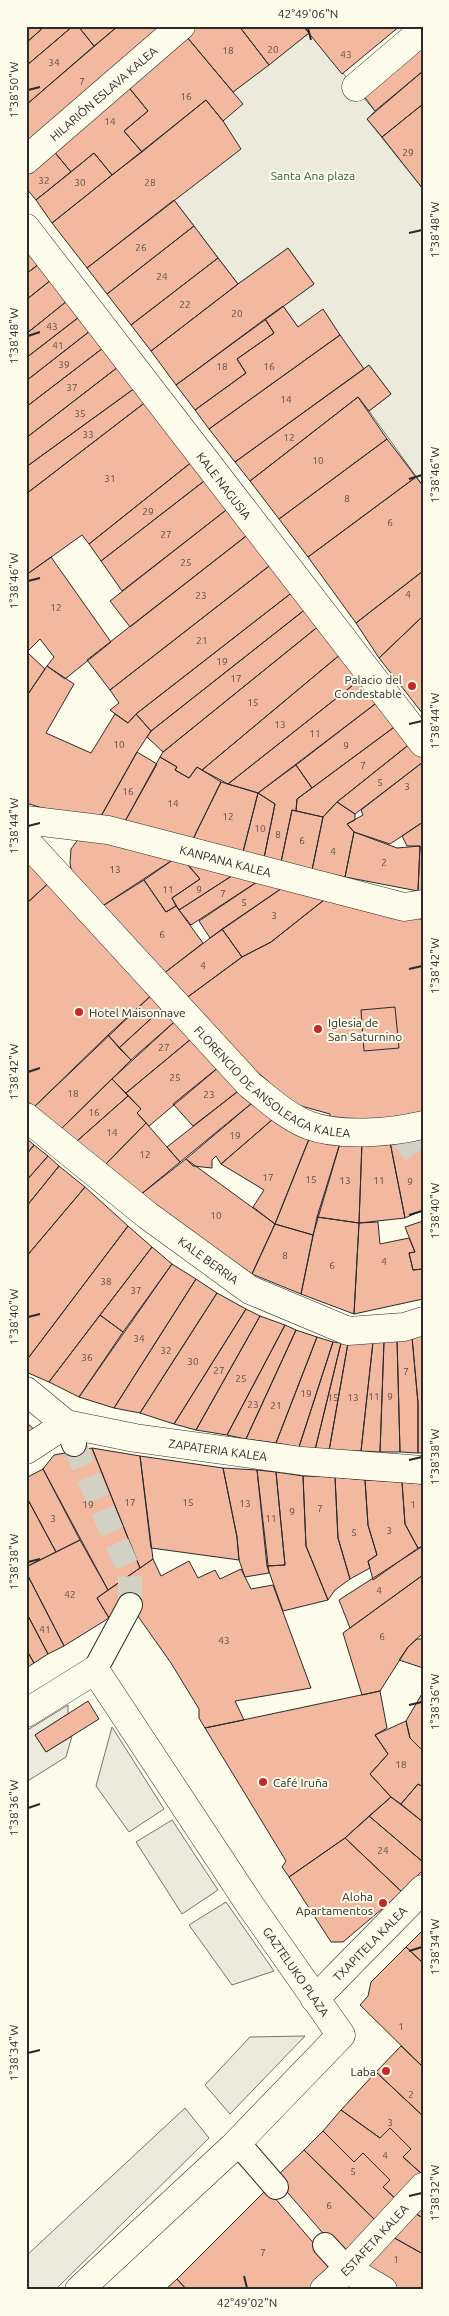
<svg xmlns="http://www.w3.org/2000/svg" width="449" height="2316" font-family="Ubuntu,sans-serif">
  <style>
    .green { fill: #ecebdb; stroke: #74746e }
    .building { fill: #f2b8a0; stroke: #2b2b2b }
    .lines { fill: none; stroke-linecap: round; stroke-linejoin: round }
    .pedestrian-tunnel { stroke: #d3d1c4; stroke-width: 24; stroke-dasharray: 24 12; stroke-linecap: butt }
    .minor-tunnel { stroke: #d3d1c4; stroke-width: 28; stroke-dasharray: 28 14; stroke-linecap: butt }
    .pedestrian-casing { stroke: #2b2b2b; stroke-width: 26 }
    .minor-casing { stroke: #2b2b2b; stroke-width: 29 }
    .pedestrian { stroke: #fdfbea; stroke-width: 24 }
    .minor { stroke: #fdfbea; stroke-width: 28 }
    .ticks { fill: none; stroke: #2b2b2b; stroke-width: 2 }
    .poi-dot { fill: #c62828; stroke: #fdfbea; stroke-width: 2 }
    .labels { text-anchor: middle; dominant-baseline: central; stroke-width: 4; stroke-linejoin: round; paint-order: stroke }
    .number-label { font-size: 10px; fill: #5d4e48 }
    .street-label { font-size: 12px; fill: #2b2b2b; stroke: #fdfbea }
    .park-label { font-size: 12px; fill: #34623c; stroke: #fdfbea }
    .poi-label { font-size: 12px; fill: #2b2b2b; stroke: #fdfbea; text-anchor: end }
    .neatline { fill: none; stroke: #2b2b2b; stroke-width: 2 }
    .ticks-label { font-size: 12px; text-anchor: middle; fill: #2b2b2b }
  </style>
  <rect width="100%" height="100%" fill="#fdfbea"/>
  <path class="green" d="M309,33L375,111L367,119L423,189V486L369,411L391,394L369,365L364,369L298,327L283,306L314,284L288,248L238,284L174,200L240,149L223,121L233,92Z
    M68,1705V1714L35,1735L46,1752L72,1736L66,1757L26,1782V1731Z
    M112,1727L164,1809L129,1832L96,1786Z
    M172,1820L218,1890L182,1914L136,1842Z
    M226,1902L274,1971L232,1985L189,1925Z
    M305,2036L230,2114L205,2085L250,2037Z
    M185,2108L209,2138L55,2290H26V2256Z"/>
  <path class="building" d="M26,26H45L26,43Z
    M45,26H73L26,66V43Z
    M73,26H78L94,46L26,105V66Z
    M78,26H118L94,46Z
    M118,26H173L26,155V105Z
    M197,26H239L269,65L233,92L186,36Z
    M239,26H303L309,33L269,65Z
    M303,26H400L342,74Z
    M186,36L243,104L223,121L206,100L142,152L124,131L148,111L126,84Z
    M423,45V71L375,111L363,95Z
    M423,71V104L382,137L367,119Z
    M126,84L148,111L124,131L142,152L112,175L94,153L71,172L52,149Z
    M206,100L223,121L241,149L87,268L52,223Z
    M423,104V189L382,137Z
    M52,149L71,172L36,200L26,188V170Z
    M94,153L112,175L52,223L36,200Z
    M174,200L194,226L107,294L87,268Z
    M194,226L218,258L131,325L107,294Z
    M26,247L39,264L26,274Z
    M288,248L314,284L176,385L151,351L238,284Z
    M218,258L238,284L151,351L131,325Z
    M39,264L51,280L26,300V274Z
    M51,280L67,301L26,334V300Z
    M67,301L79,317L26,358V334Z
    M283,306L298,327L323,309L340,335L209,429L195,410L246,373L237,359L274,333L265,319Z
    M79,317L90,331L26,381V358Z
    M265,319L274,333L237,359L246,373L195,410L176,385Z
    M90,331L103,348L26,407V381Z
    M340,335L364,369L235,462L209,429Z
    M103,348L118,367L26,438V407Z
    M369,365L391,394L369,411L358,397L250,481L235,462Z
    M118,367L135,388L26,467V438Z
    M135,388L147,401L26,494V467Z
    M358,397L387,439L279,519L250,481Z
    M147,401L193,461L89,544L82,535L26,575V494Z
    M387,439L416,477L308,557L279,519Z
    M193,461L208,478L101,561L89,544Z
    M416,477L423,486V571L356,623L308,557Z
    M208,478L230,507L122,591L101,561Z
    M230,507L250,533L130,627L110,601Z
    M250,533L273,563L110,690L87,660Z
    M51,557L111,642L65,679L47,666L54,657L40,639L27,652L45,669L26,697V575Z
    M273,563L294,591L136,714L128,723L110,710L119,703L110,690Z
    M423,571V616L379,658L356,623Z
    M294,591L307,608L151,731L136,714Z
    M307,608L320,625L163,752L147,737L151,731Z
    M423,616V714L379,658Z
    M320,625L342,653L202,770L197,767L189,778L175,770L177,767L160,757L163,752Z
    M342,653L362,678L228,784L202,770Z
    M47,666L74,684L46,733L91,753L115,714L128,723L136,714L151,731L137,752L100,818L86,821L26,803V697Z
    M362,678L379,701L258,793L228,784Z
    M379,701L397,725L312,788L296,765Z
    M397,725L411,743L337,802L323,817L296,811L297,799Z
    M411,743L423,757V762L355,814L337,802Z
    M137,752L157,764L123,825L100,818Z
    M160,757L177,767L175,770L189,778L197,767L221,782L193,839L123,825Z
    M423,762V822L390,844L354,832L347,824L363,815L361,810Z
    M296,765L312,788L297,799L296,811L292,810L281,862L264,858L275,804L258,793Z
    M221,782L258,793L243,852L193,839Z
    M258,793L275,804L264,858L243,852Z
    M337,802L355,814V820L347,824L354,832L345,877L312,870L323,817Z
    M292,810L323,817L312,870L281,862Z
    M423,822V890L418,891L420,846H407L402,836Z
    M354,832L397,848L420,846L418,891L345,877Z
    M80,837L180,855L101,907L72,875L70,863L71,849Z
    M180,855L200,879L172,898L176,906L166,912L144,880Z
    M35,856L55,877L26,904V864Z
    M186,863L244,868L179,910L172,898L200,879Z
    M244,868L266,876L191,925L179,910Z
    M266,876L288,884L210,938L199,921Z
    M55,877L158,989L34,1107L26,1100V904Z
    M144,880L166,912L176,906L203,943L163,974L101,907Z
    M288,884L324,900L271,942L242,957L222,929Z
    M324,900L392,918L412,916L423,920V1117L330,1120V1114L294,1104L241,1058L185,999L242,957L271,942Z
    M222,929L242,957L185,999L163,974Z
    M158,989L169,1002L119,1048L108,1035Z
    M169,1002L182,1015L131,1060L119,1048Z
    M395,1007L399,1048L364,1051L361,1010Z
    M182,1015L197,1034L126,1093L112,1079Z
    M197,1034L225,1062L149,1126L137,1113L141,1109L126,1093Z
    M108,1035L131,1060L61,1129L34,1107Z
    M225,1062L246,1085L193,1126L173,1104Z
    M112,1079L128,1096L77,1141L61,1129Z
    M246,1085L258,1098L180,1162L167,1147Z
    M128,1096L141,1109L137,1113L146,1123L105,1165L77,1141Z
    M258,1098L280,1113L221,1164L216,1156L212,1160V1168L193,1166L186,1159Z
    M280,1113L311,1134L275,1224L253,1207L264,1190L221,1164Z
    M146,1123L180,1162L140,1195L105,1165Z
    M423,1130V1152L410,1133Z
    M410,1133L423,1152V1210L405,1218L389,1137Z
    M311,1134L341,1140L313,1235L275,1224Z
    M389,1137L405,1218L359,1223L362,1142Z
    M26,1138L34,1145L26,1155Z
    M341,1140L362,1142L359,1223L317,1217Z
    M34,1145L48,1156L26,1181V1155Z
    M48,1156L59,1166L26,1207V1181Z
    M186,1159L275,1224L252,1274L140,1195Z
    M59,1166L85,1187L26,1257V1207Z
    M85,1187L128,1226L26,1361V1257Z
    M317,1217L359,1223L354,1314L301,1294Z
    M423,1221V1269L413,1270L409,1253L415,1252L405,1227Z
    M378,1222L380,1244L409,1238L415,1252L409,1253L413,1270L423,1269V1299L354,1314L359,1223Z
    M275,1224L313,1235L301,1294L252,1274Z
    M128,1226L152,1247L49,1382L26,1372V1361Z
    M152,1247L172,1264L123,1332L100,1315Z
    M172,1264L196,1279L114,1408L79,1397Z
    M196,1279L217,1293L140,1413L114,1408Z
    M217,1293L246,1309L174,1424L140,1413Z
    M246,1309L260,1316L196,1430L174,1424Z
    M100,1315L123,1332L79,1397L49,1382Z
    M260,1316L285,1325L227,1435L196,1430Z
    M285,1325L296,1330L246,1439L227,1435Z
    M296,1330L317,1337L276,1443L246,1439Z
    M423,1333V1453H418V1403L412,1337Z
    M317,1337L333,1342L299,1447L276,1443Z
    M412,1337L418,1403V1453L400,1452L397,1339Z
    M397,1339L400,1452H380L384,1341Z
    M384,1341L380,1452L361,1451L373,1342Z
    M333,1342L341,1343L315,1450L299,1447Z
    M373,1342L361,1451H329L348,1343Z
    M341,1343H348L329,1451L315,1450Z
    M26,1422L37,1432L26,1440Z
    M92,1448L140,1568L108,1590L43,1469L54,1455Z
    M92,1448L140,1456L153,1559L140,1568Z
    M140,1456L223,1468L237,1537L239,1560L151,1548Z
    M223,1468L257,1470L269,1573L245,1577L239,1560L237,1537Z
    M43,1469L80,1540L56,1552L26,1496V1478Z
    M257,1470L276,1472L285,1565L267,1566Z
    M276,1472L303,1476L306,1546L328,1600L283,1611L267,1566L285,1565Z
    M303,1476L335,1477L338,1538L350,1579L335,1590L328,1600L306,1546Z
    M335,1477L365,1480L368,1525L377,1555L368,1561L370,1568L350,1579L338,1538Z
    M365,1480L402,1482L405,1524L418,1548L373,1580L368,1561L377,1555L368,1525Z
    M402,1482L423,1484V1546L418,1548L405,1524Z
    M26,1496L56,1552L26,1567Z
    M80,1540L108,1590L97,1598L109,1618L64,1646L26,1572V1567Z
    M423,1546V1575L350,1628L339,1600Z
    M153,1559L161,1576L189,1561L198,1578L215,1570L220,1579L241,1569L251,1589L273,1585L311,1688L235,1701L244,1720L205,1728L199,1718V1709L171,1663L130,1605L109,1618L97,1598Z
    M26,1572L64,1646L48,1654L26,1612Z
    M423,1575V1633L408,1647L380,1691L362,1695L343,1633Z
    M26,1612L48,1654L34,1663L26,1649Z
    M417,1639H423V1668L399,1660L408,1647Z
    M26,1649L34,1663L26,1668Z
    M380,1691L387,1728L375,1735L388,1754L370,1774L391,1797L345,1838L289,1877L282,1867L286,1861L205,1728Z
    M423,1692V1751L410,1738L406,1721Z
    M88,1701L99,1719L46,1752L35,1735Z
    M406,1721L410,1738L423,1751V1787L418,1784L401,1804L391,1797L370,1774L388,1754L375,1735Z
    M418,1784L423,1787V1822L401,1804Z
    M391,1797L423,1822V1862L369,1816Z
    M369,1816L423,1862V1870L402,1892L345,1838Z
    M345,1838L402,1892L343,1942H331L289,1877Z
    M423,1930V1963L406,1947Z
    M406,1947L423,1963V2067L360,2005L368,1996L371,1982Z
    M401,2046L423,2067V2116L376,2072Z
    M376,2072L423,2116V2175L403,2157L411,2149L390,2128L380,2138L341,2110Z
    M341,2110L380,2138L390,2128L411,2149L403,2157L423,2175L399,2202L383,2187L390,2180L363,2153L354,2162L323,2131Z
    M323,2131L354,2162L363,2153L390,2180L383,2187L399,2202L378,2223L304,2150Z
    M304,2150L378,2223L347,2261L275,2178Z
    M267,2189L335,2268L312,2290H187L177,2279Z
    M423,2201V2218L413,2212Z
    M413,2212L423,2218V2254L391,2236Z
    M391,2236L423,2254V2290H400L382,2279L364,2265Z
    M177,2279L187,2290H165Z"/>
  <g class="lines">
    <path class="pedestrian-tunnel" d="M74,1444L130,1573V1605"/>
    <path class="minor-tunnel" d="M400,1130L423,1161"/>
    <g class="pedestrian-casing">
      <path id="pedestrian" d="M66,1424L74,1444
        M95,1670L130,1605
        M237,2142L276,2187
        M325,2245L347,2269"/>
    </g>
    <g class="minor-casing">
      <g id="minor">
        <path d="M356,87L423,30"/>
        <path id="s1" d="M26,160L181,26"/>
        <path id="s2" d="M26,228L423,743"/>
        <path id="s3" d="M26,820L108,830L404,907L423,904"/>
        <path id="s4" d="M26,841L250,1085C268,1099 286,1116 308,1125C339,1137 390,1133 423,1125"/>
        <path id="s5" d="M26,1117L147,1215L250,1290L348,1331L404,1327L423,1321"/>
        <path id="s6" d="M26,1391L66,1424L135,1438L302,1461L423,1470"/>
        <path d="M26,1450L66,1424"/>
        <path id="s7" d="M26,1713L95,1670L250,1905L341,2035L233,2147L79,2290"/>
        <path id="s8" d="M315,1999L423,1889"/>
        <path d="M347,2269L383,2290"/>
        <path id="s9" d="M324,2290L347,2269L423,2187"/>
      </g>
    </g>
    <use href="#pedestrian" class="pedestrian"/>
    <use href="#minor" class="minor"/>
  </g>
  <path class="ticks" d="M308,28L311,40M28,90L40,87M409,233L422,230M28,336L40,332M409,479L422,475M28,581L40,578M409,724L422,721M28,826L40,823M409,969L422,966M28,1072L40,1068M409,1215L422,1211M28,1317L40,1314M409,1460L422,1457M28,1562L40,1559M409,1705L422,1702M28,1808L40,1804M409,1951L422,1947M28,2053L40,2050M409,2196L422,2193M244,2276L247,2288"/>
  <g class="poi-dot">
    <circle cx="412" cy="686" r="5"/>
    <circle cx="79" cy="1012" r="5"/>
    <circle cx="318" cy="1029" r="5"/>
    <circle cx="263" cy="1782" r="5"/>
    <circle cx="383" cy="1903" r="5"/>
    <circle cx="386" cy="2071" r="5"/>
  </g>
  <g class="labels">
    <g class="number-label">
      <text x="273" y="49">20</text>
      <text x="228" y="50">18</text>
      <text x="346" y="54">43</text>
      <text x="54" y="62">34</text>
      <text x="82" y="81">7</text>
      <text x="186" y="96">16</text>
      <text x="110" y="121">14</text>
      <text x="408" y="152">29</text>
      <text x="44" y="180">32</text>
      <text x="80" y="182">30</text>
      <text x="150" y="182">28</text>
      <text x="141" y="247">26</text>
      <text x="162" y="276">24</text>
      <text x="185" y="304">22</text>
      <text x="237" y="313">20</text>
      <text x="52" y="326">43</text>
      <text x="58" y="345">41</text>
      <text x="64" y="364">39</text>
      <text x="222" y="366">18</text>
      <text x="269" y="366">16</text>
      <text x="72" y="387">37</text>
      <text x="286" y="399">14</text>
      <text x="80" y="413">35</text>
      <text x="88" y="434">33</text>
      <text x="289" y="437">12</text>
      <text x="318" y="460">10</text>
      <text x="110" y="478">31</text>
      <text x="347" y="498">8</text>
      <text x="148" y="511">29</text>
      <text x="390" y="522">6</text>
      <text x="166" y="534">27</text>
      <text x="186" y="562">25</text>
      <text x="408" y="594">4</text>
      <text x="201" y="595">23</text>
      <text x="56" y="607">12</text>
      <text x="202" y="640">21</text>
      <text x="222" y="661">19</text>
      <text x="236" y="678">17</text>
      <text x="253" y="702">15</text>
      <text x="280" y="724">13</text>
      <text x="315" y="733">11</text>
      <text x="119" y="744">10</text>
      <text x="346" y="745">9</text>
      <text x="363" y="765">7</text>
      <text x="380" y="782">5</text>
      <text x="407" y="786">3</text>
      <text x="128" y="791">16</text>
      <text x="173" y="803">14</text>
      <text x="228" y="816">12</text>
      <text x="260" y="828">10</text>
      <text x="278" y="834">8</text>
      <text x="302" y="840">6</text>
      <text x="333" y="851">4</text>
      <text x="384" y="862">2</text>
      <text x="115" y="869">13</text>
      <text x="168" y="889">11</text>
      <text x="199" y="889">9</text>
      <text x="223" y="893">7</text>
      <text x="244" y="902">5</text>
      <text x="274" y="915">3</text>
      <text x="162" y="934">6</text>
      <text x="203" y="965">4</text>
      <text x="164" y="1047">27</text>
      <text x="175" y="1077">25</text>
      <text x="73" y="1093">18</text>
      <text x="209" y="1094">23</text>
      <text x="94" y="1112">16</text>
      <text x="112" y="1132">14</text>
      <text x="235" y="1135">19</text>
      <text x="145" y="1154">12</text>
      <text x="268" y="1177">17</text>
      <text x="311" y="1179">15</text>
      <text x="345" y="1180">13</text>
      <text x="379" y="1180">11</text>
      <text x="410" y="1181">9</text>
      <text x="216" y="1215">10</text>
      <text x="285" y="1255">8</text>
      <text x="384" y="1261">4</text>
      <text x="332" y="1265">6</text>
      <text x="106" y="1281">38</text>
      <text x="136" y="1290">37</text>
      <text x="139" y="1338">34</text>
      <text x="166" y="1350">32</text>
      <text x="87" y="1357">36</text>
      <text x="193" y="1361">30</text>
      <text x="219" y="1370">27</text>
      <text x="406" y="1371">7</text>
      <text x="241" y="1378">25</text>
      <text x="306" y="1393">19</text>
      <text x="374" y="1396">11</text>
      <text x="390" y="1396">9</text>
      <text x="333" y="1397">15</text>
      <text x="353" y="1397">13</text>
      <text x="253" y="1404">23</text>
      <text x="276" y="1405">21</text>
      <text x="130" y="1502">17</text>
      <text x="188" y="1502">15</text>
      <text x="245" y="1503">13</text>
      <text x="88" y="1504">19</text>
      <text x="413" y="1504">1</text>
      <text x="320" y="1508">7</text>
      <text x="292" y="1511">9</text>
      <text x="53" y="1518">3</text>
      <text x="271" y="1518">11</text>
      <text x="389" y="1530">3</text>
      <text x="354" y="1532">5</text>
      <text x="379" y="1590">4</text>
      <text x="70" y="1594">42</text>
      <text x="45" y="1629">41</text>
      <text x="382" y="1636">6</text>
      <text x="224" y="1640">43</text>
      <text x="401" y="1764">18</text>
      <text x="383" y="1850">24</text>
      <text x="401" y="2026">1</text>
      <text x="411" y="2094">2</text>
      <text x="390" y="2122">3</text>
      <text x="385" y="2155">4</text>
      <text x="353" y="2171">5</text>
      <text x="329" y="2205">6</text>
      <text x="263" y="2252">7</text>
      <text x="396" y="2259">1</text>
    </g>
    <g class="street-label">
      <text stroke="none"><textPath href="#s1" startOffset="102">HILARIÓN ESLAVA KALEA</textPath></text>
      <text stroke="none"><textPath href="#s2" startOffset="325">KALE NAGUSIA</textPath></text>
      <text stroke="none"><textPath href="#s3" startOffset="204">KANPANA KALEA</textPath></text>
      <text stroke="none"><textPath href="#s4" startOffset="349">FLORENCIO DE ANSOLEAGA KALEA</textPath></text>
      <text stroke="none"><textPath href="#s5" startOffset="232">KALE BERRIA</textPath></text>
      <text stroke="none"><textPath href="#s6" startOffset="206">ZAPATERIA KALEA</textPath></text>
      <text stroke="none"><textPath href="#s8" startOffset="78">TXAPITELA KALEA</textPath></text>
      <text stroke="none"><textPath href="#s7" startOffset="444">GAZTELUKO PLAZA</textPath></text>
      <text stroke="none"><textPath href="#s9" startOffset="71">ESTAFETA KALEA</textPath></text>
    </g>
    <g class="park-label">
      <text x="313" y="175">Santa Ana plaza</text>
    </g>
    <g class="poi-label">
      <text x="402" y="679">Palacio del<tspan x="402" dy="14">Condestable</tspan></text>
      <text x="89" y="1012" text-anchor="start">Hotel Maisonnave</text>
      <text x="328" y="1022" text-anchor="start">Iglesia de<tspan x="328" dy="14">San Saturnino</tspan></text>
      <text x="273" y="1782" text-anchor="start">Café Iruña</text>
      <text x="373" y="1896">Aloha<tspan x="373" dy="14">Apartamentos</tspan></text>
      <text x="376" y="2071">Laba</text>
    </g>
  </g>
  <rect width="449" height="2316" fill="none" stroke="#fdfbea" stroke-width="55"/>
  <rect x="28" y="28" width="394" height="2260" class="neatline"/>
  <g class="ticks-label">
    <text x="308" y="18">42°49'06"N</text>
    <text transform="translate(14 90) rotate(-90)" y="4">1°38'50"W</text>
    <text transform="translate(435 230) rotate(-90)" y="4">1°38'48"W</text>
    <text transform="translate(14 336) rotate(-90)" y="4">1°38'48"W</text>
    <text transform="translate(435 475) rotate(-90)" y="4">1°38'46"W</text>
    <text transform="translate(14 581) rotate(-90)" y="4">1°38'46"W</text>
    <text transform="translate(435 721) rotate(-90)" y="4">1°38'44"W</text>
    <text transform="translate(14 826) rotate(-90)" y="4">1°38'44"W</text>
    <text transform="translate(435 966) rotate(-90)" y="4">1°38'42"W</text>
    <text transform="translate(14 1072) rotate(-90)" y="4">1°38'42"W</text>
    <text transform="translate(435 1211) rotate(-90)" y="4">1°38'40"W</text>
    <text transform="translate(14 1317) rotate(-90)" y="4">1°38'40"W</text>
    <text transform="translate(435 1457) rotate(-90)" y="4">1°38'38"W</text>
    <text transform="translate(14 1562) rotate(-90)" y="4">1°38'38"W</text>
    <text transform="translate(435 1702) rotate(-90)" y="4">1°38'36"W</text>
    <text transform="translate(14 1808) rotate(-90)" y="4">1°38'36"W</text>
    <text transform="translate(435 1947) rotate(-90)" y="4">1°38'34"W</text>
    <text transform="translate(14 2053) rotate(-90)" y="4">1°38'34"W</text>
    <text transform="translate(435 2193) rotate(-90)" y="4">1°38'32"W</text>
    <text x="247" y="2307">42°49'02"N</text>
  </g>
</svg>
